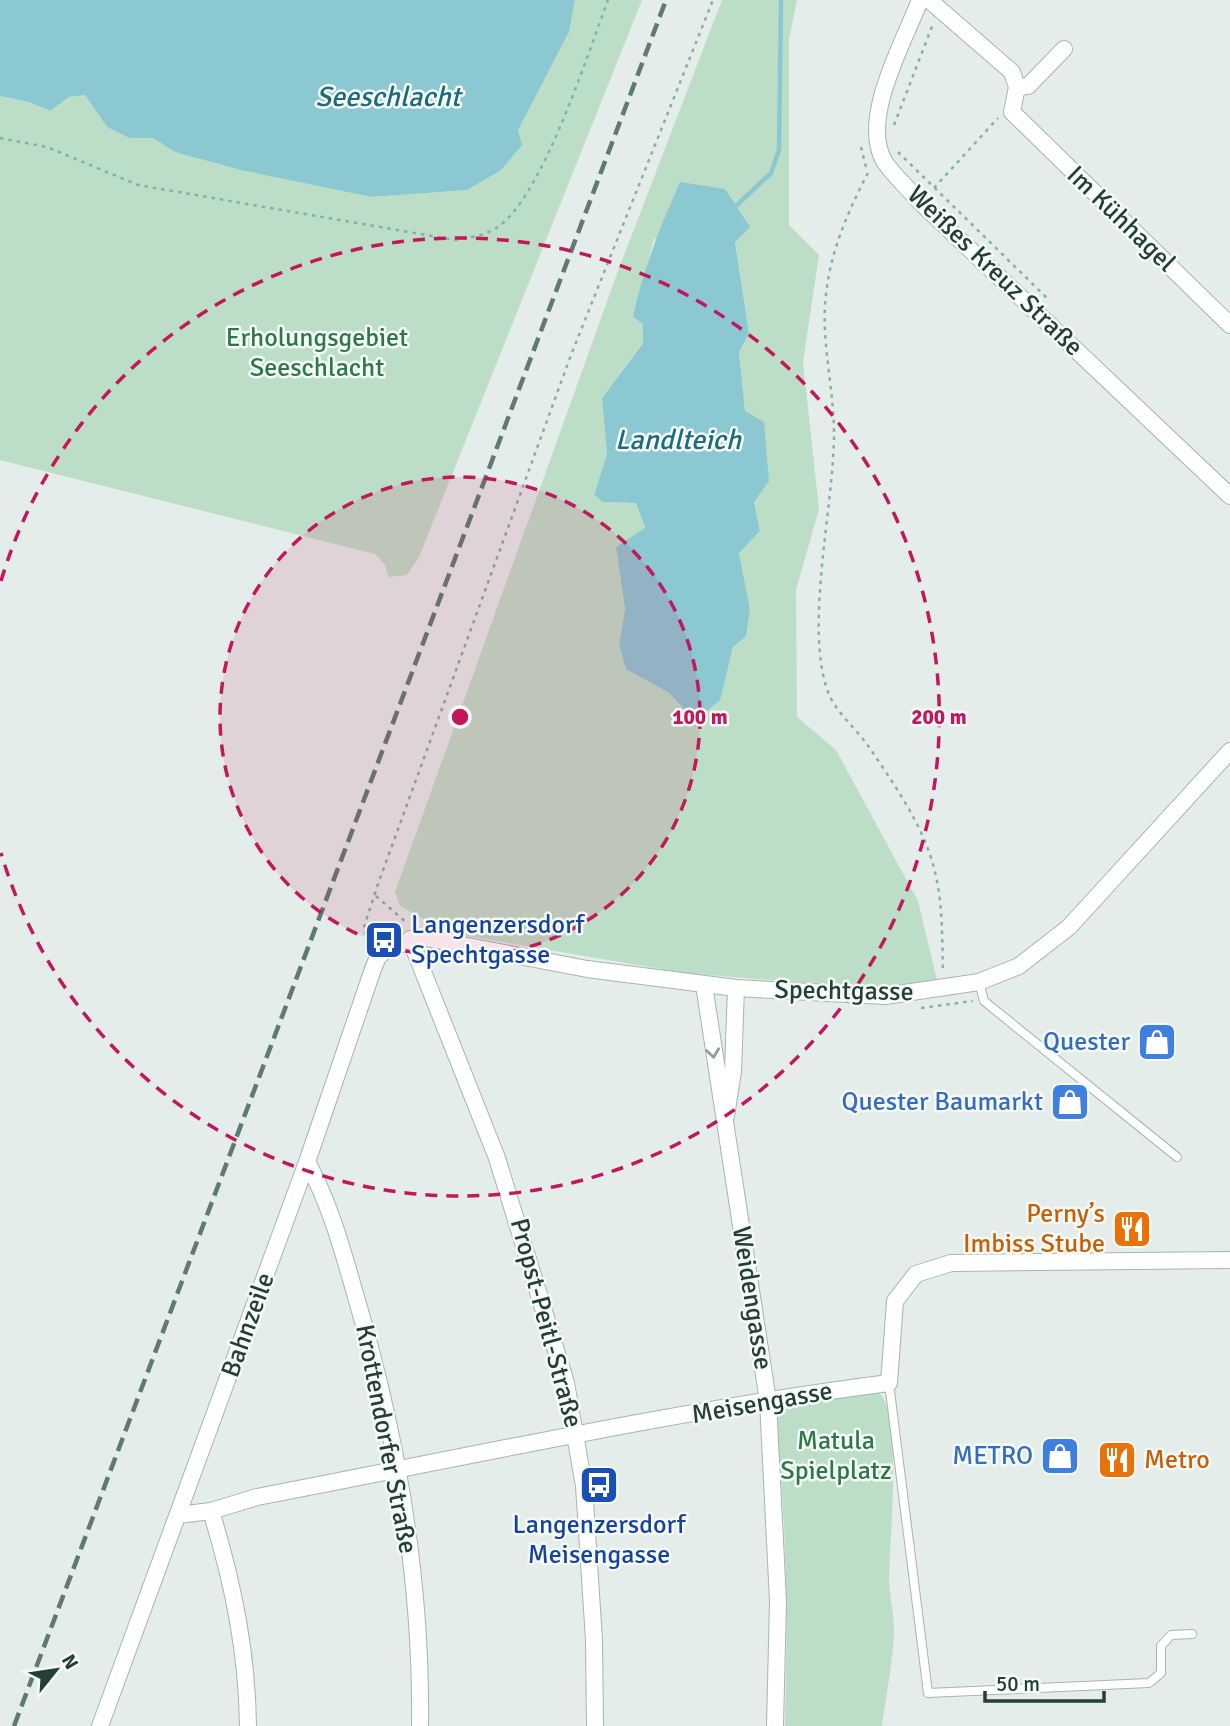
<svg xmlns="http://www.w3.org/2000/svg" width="1230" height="1726" font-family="Signika,sans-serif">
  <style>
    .green { fill: #bddec6; fill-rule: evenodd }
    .water { fill: #8cc8d2 }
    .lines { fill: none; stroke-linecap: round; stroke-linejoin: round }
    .stream { stroke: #8cc8d2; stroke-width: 4.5 }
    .lane-casing { stroke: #a6b5b0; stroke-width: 10 }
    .street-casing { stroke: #a6b5b0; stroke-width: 18 }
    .path { stroke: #84b1a3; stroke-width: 2.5; stroke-dasharray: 3.5 5; stroke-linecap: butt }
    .lane { stroke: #fff; stroke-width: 8 }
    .street { stroke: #fff; stroke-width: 16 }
    .rail { stroke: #5e7b73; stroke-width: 4.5; stroke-dasharray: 14 7; stroke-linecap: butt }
    .oneway { stroke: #919f9c }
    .ring { fill: none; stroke: #c2185b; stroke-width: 3.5; stroke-dasharray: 12 9 }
    .labels { text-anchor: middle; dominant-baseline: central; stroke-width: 5; stroke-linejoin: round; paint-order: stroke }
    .street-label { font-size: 26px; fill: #233f38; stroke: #f5faf7 }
    .park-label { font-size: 26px; fill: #2d7749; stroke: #f5faf7 }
    .transit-label { font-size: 26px; fill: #164399; stroke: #f5faf7; text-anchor: start }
    .shop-label { font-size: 26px; fill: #366cbe; stroke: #f5faf7; text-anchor: end }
    .food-label { font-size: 26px; fill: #c56008; stroke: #f5faf7; text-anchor: end }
    .water-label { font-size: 28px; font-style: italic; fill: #1c6c7c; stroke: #f5faf7 }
    .centre { fill: #c2185b; stroke: #f5faf7; stroke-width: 3.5 }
    .ring-label { font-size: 21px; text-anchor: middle; font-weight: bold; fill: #c2185b; stroke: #f5faf7; stroke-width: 5; stroke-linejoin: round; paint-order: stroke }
  </style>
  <rect width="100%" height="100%" fill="#e4ede9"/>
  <path class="green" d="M575,0H642L419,557L407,575L389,577L385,565L375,554L0,460V96L29,102L50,111L69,97L85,95L107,127L129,138H153L175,152L372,197L467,190L517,130L569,32Z
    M722,0H797L789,39V225L819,255L803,362L819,509L796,590L797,717L836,750L918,901L937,980L907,988L844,986L684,973L450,933L400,906L395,892L618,271ZM654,239L735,241L749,333L739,351L754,502L760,531L739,553L750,609L725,668L695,721L669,693L626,669L619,645L625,609L616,547L645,529L636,503L603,502L594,495L607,454L602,398L643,342V324L633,317Z
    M879,1392C903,1417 889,1544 889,1582C890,1598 894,1614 894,1630C893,1662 886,1695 882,1726H785C788,1621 787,1518 775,1414L790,1405Z"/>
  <path class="water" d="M0,0H575L569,32L518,130L522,145L501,170L467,190L372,197L241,170L175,152L153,138H129L107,127L85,95L69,97L50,111L29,102L0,96Z
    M680,182L725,189L750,227L735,242L749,333L739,352L745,411L764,422L769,481L754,502L760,531L739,553L750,609L746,636L733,647L720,700L695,721L669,693L626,669L619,645L625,609L616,547L645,528L636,503L603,502L594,495L607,454L602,398L643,343V324L633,317C643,269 660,227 680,182Z"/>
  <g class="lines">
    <path class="stream" d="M737,205L771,173L779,150L781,0"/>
    <g class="lane-casing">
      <path id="lane" d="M979,982L984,1001L1177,1157
        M889,1383L928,1693L1149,1683L1161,1673V1646L1171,1635L1192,1634"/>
    </g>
    <g class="street-casing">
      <path id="street" d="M920,0C904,42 860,118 884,161C893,175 909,189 920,202L1230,496
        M929,0L1012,72L1017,87L1012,112L1230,325
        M1017,87L1028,86L1064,49
        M410,939L497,1158L566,1383L584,1486L594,1640L595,1726
        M704,985L768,1401L778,1601L775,1726
        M726,1116L733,1071L736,988
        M307,1162C330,1203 343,1252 356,1297C397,1436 422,1581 420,1726
        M211,1511L257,1497C467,1457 677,1410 889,1383L895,1301L916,1274L951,1263L1230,1260
        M178,1515L211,1511C233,1583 247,1651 248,1726
        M100,1726L307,1162L373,969L378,957L389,947L426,938L587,969L736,988L885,996L979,982L1019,966L1069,927L1230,751"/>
    </g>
    <path class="path" d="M894,125L933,24
      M0,138L47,147L138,185L455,240C473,237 490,235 504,222C546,184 587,56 608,0
      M861,147L867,171
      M898,152L1048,299
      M868,173C850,207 832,248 827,287C819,335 834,385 834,434C834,505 804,628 828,692C836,713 856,728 869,747C894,784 925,828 935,872C943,905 942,939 943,972
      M934,188L998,118
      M376,896L408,924
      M372,941L363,930L378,884L571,355L713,0
      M921,1008L973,1001"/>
    <use href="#lane" class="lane"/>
    <use href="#street" class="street"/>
    <path class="rail" d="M14,1726L666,0"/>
  </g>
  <defs><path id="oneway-chevron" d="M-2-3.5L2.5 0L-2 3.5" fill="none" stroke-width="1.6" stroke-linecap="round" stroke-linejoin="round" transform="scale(1.75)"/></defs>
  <use class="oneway" href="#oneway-chevron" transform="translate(713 1053) rotate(82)"/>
  <circle cx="460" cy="717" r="240" fill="#c2185b" fill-opacity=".12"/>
  <g class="ring">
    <circle cx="460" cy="717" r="240"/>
    <path d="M1 581A479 479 0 1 1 1 853"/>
  </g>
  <defs>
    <g id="bus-square" transform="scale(2.0125)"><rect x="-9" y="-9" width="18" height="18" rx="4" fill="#1a4fb4" stroke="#f5faf7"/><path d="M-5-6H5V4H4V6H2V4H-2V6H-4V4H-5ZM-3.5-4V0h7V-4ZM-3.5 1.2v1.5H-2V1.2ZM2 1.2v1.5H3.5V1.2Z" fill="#fff"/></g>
    <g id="shop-square" transform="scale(2.0125)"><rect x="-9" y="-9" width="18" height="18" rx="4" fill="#3f7fe0" stroke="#f5faf7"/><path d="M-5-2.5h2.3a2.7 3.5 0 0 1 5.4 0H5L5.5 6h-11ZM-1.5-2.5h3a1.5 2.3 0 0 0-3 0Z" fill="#fff"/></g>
    <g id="restaurant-square" transform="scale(2.0125)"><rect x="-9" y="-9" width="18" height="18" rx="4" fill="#e8710a" stroke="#f5faf7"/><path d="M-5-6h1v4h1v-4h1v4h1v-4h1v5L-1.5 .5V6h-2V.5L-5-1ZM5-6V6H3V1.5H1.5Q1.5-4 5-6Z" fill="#fff"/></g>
  </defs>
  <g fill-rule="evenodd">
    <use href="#bus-square" x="384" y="940"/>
    <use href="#shop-square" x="1157" y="1042"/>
    <use href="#shop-square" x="1070" y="1102"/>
    <use href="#restaurant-square" x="1132" y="1229"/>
    <use href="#shop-square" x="1060" y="1456"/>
    <use href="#restaurant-square" x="1117" y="1460"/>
    <use href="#bus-square" x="599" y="1485"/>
  </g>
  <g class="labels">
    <g class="street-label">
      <text transform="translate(1121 219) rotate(44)">Im Kühhagel</text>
      <text transform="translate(995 271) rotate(44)">Weißes Kreuz Straße</text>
      <text transform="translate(844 991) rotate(1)">Spechtgasse</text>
      <text transform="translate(752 1298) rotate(81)">Weidengasse</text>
      <text transform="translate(546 1323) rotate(75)">Propst-Peitl-Straße</text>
      <text transform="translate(248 1325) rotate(-70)">Bahnzeile</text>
      <text transform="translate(762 1403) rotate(-10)">Meisengasse</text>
      <text transform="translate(386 1439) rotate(79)">Krottendorfer Straße</text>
    </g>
    <g class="park-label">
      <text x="317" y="338">Erholungsgebiet<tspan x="317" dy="30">Seeschlacht</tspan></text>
      <text x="836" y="1441">Matula<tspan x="836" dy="30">Spielplatz</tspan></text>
    </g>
    <g class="transit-label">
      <text x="411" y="925">Langenzersdorf<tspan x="411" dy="30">Spechtgasse</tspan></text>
      <text x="599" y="1525" text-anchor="middle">Langenzersdorf<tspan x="599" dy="30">Meisengasse</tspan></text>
    </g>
    <g class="shop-label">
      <text x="1130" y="1042">Quester</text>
      <text x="1043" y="1102">Quester Baumarkt</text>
      <text x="1033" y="1456">METRO</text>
    </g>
    <g class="food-label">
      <text x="1105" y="1214">Perny’s<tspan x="1105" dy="30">Imbiss Stube</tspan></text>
      <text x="1144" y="1460" text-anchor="start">Metro</text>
    </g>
    <g class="water-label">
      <text x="388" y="97">Seeschlacht</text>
      <text x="678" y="440">Landlteich</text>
    </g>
  </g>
  <circle cx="460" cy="717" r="10" class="centre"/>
  <g class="ring-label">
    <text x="700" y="724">100 m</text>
    <text x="939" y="724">200 m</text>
  </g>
  <g transform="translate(56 1670) rotate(60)" stroke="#f5faf7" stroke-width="5" paint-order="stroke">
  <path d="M0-5L12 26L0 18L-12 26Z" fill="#233f38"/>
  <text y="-10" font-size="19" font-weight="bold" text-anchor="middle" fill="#233f38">N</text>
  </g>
  <path d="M985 1691v10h119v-10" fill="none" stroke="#233f38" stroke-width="3.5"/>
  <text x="996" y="1691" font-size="21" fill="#233f38" stroke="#f5faf7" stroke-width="5" paint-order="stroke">50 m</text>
</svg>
